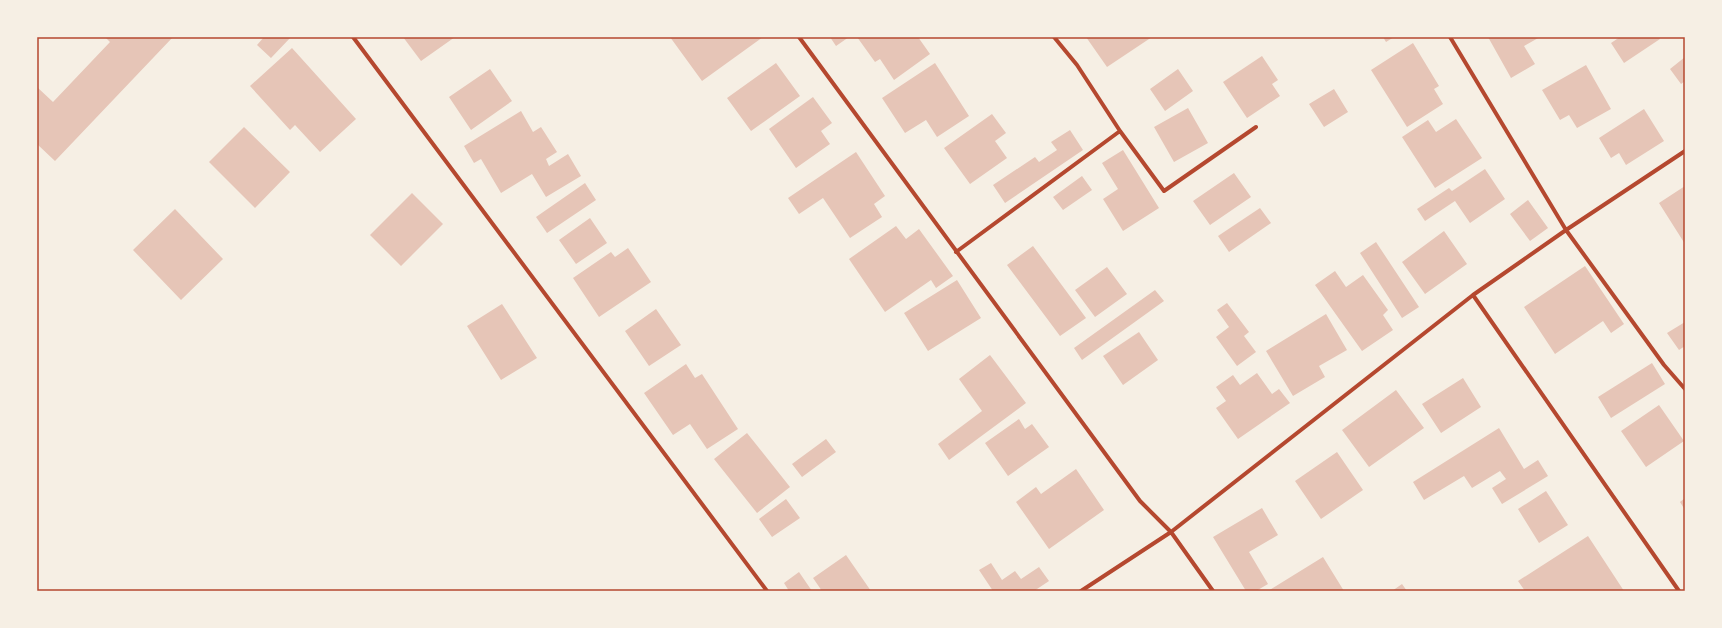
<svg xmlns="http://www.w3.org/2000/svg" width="1722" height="628" font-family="Manrope,sans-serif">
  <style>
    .building { fill: #e6c5b7 }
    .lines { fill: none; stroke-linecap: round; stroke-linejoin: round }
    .minor { stroke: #b5482f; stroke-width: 4 }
    .neatline { fill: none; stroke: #b5482f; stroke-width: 1.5 }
  </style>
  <rect width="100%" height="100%" fill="#f6efe4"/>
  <path class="building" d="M105,37H173L55,161L37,144V87L53,102L110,42Z
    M264,37H291L271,58L257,45Z
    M403,37H455L421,61Z
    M670,37H763L702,81Z
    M830,37H849L836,46Z
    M857,37H918L930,54L894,80L880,59L875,62Z
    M1086,37H1152L1107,67Z
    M1383,37H1394L1386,42Z
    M1488,37H1540L1524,46L1535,64L1511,78Z
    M1620,37H1659L1660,39L1624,63L1611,43Z
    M1413,43L1439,86L1434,89L1443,104L1407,127L1371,70Z
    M292,48L356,119L320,152L295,125L290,130L250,86Z
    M1262,56L1278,80L1272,84L1280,96L1247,118L1223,82Z
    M1685,57V81L1681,84L1670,69Z
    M776,63L800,96L751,131L727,98Z
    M935,63L969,116L937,137L926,120L905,133L882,98Z
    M1586,65L1611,109L1577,128L1569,115L1560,120L1542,90Z
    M490,69L512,101L471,130L449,97Z
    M1178,69L1193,91L1165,111L1150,89Z
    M1334,89L1348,112L1324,127L1309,104Z
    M813,97L832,123L821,131L830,144L796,168L769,129Z
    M1188,108L1208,143L1174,162L1154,127Z
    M1644,109L1664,141L1626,165L1619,153L1611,158L1599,138Z
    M521,111L533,132L541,127L557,152L546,159L549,166L568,154L581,176L546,197L532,174L501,193L481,159L474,163L464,146Z
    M992,114L1006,133L995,141L1007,158L970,184L944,148Z
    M1456,119L1482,158L1435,188L1402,137L1428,120L1436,132Z
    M244,127L290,172L255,208L209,162Z
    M1070,130L1083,150L1005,203L993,185L1035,157L1039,162L1057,150L1051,142Z
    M1123,150L1159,208L1123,231L1103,199L1118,189L1102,163Z
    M856,152L885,196L874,204L882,217L850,238L823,198L799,214L788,198Z
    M1485,169L1505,199L1470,223L1455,201L1425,221L1417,209L1449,188L1452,191Z
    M1234,173L1251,197L1210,225L1193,201Z
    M1082,176L1092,190L1063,210L1053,197Z
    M585,183L596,200L547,233L536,217Z
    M1685,186V244L1659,203Z
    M412,193L443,224L401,266L370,235Z
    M1528,200L1548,228L1530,241L1510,214Z
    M1260,208L1271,223L1229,252L1218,236Z
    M175,209L223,259L181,300L133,250Z
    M590,218L607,243L576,264L559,240Z
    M896,226L906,239L919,229L953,276L936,288L931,280L885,312L849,259Z
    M1444,231L1467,264L1425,294L1402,262Z
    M1376,242L1419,307L1402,318L1360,253Z
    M1033,246L1086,318L1060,336L1007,265Z
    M628,248L651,282L599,317L573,278L611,252L615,257Z
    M1585,266L1624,324L1611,333L1603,321L1555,354L1524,307Z
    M1107,267L1127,294L1095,317L1075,290Z
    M1335,271L1346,287L1363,275L1388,310L1383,315L1393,330L1362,351L1315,285Z
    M957,280L981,318L928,351L904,313Z
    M1155,290L1164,301L1082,360L1074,348Z
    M1227,303L1249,332L1244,336L1256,352L1237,366L1216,337L1229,327L1217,310Z
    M502,304L537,358L501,380L467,326Z
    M656,309L681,345L649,366L625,331Z
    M1326,314L1347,350L1319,366L1325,377L1293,396L1266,351Z
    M1685,322V346L1679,350L1667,333Z
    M1139,332L1158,360L1123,385L1103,356Z
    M990,355L1026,403L949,460L938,444L982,411L959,379Z
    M1652,363L1665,384L1611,418L1598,397Z
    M686,364L695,378L702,374L738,429L707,449L690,424L673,435L644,393Z
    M1257,373L1272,394L1279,389L1290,403L1238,439L1216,408L1226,401L1216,387L1233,375L1240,385Z
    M1463,378L1481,407L1441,433L1422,404Z
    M1396,390L1424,428L1369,467L1342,430Z
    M1659,405L1684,441L1646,467L1621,431Z
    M1019,419L1025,429L1032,424L1049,447L1008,476L985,443Z
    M1499,428L1524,469L1538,460L1548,476L1502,504L1492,488L1506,479L1500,471L1472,488L1464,476L1424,500L1413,482Z
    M747,433L790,487L757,513L714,459Z
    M826,439L836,452L802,477L792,464Z
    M1337,452L1363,490L1321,519L1295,481Z
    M1076,469L1104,510L1049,549L1016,502L1036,487L1041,494Z
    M1546,491L1568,525L1539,543L1518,509Z
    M1685,498V510L1680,502Z
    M786,499L800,518L772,537L759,519Z
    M1262,508L1278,535L1249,552L1268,584L1256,591H1246L1213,537Z
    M1588,536L1624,591H1525L1518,581Z
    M846,555L871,591H822L813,578Z
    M1323,557L1344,591H1268Z
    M991,563L1002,580L1015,571L1021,579L1039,567L1049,581L1034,591H993L979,570Z
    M799,572L812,591H789L784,583Z
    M1402,584L1407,591H1392Z"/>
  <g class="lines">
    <path class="minor" d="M353,37L767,591
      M799,37L1140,501L1171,532L1213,591
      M1450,37L1566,230L1664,365L1685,389
      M1120,131L1164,191L1256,127
      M956,252L1120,131L1077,65L1054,37
      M1473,295L1679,591
      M1081,591L1171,532L1473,295L1566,230L1685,151"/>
  </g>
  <rect width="1722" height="628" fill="none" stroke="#f6efe4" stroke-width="76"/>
  <rect x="38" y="38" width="1646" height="552" class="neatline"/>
</svg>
